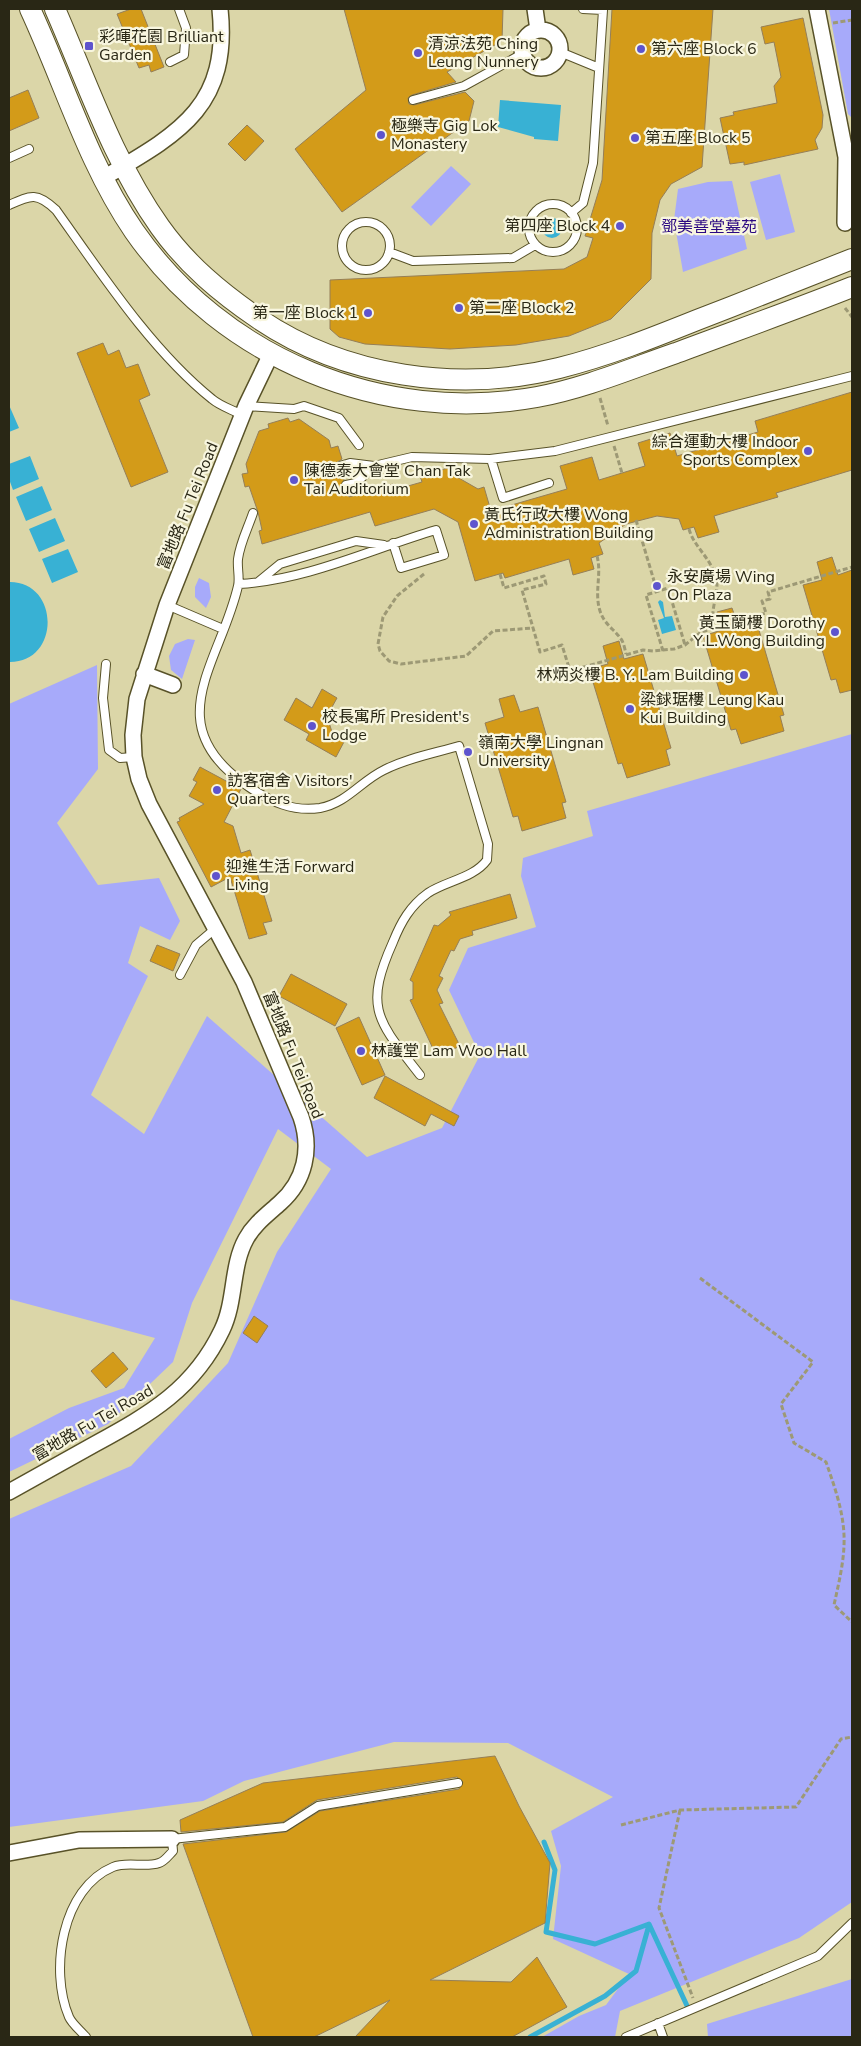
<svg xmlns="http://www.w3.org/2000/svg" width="861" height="2046" font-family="'Nunito Sans','Noto Sans TC',sans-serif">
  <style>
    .green { fill: #a7aafa }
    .water { fill: #38b1d4 }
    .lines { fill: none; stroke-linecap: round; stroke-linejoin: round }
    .stream { stroke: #38b1d4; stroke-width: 5 }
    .building { fill: #d39b19; stroke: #957f58 }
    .lane-casing { stroke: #585228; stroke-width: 10 }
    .street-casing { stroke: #585228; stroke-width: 18 }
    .secondary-casing { stroke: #585228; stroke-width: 22 }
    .path { stroke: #9d9975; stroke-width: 3; stroke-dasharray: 5 2.5; stroke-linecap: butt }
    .lane { stroke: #fff; stroke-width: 8 }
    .street { stroke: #fff; stroke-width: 15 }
    .secondary { stroke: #fff; stroke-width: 20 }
    .poi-dot { fill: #5e54cd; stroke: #f8f6df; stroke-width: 2 }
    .labels { text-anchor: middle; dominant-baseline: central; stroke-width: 4.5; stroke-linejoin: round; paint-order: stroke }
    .poi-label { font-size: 16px; fill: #292715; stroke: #f8f6df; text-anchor: start }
    .park-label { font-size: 16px; fill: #2b0882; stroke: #f8f6df }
    .street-label { font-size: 16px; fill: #292715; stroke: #f8f6df }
  </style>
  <rect width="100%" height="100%" fill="#dbd6a8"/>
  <path class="green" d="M829,9H852V118L848,114Z
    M451,166L471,184L431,226L411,207Z
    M780,174L795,232L766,240L750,182Z
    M732,181L747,249L683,272L674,220L678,189L708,182Z
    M199,578L209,583L211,597L206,608L195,597V587Z
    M188,639L195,640L182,679L171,670L169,656L175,644Z
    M97,665L98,769L57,823L98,885L159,878L180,921L170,940L140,926L128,963L148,976L91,1095L144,1134L207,1016L367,1157L442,1128L480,1055L449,990L468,948L536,927L521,876L523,858L593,836L587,811L852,734V1902L799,1938L620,2011L615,2037H542L579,2016L606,2005L629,1974L553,1939L561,1866L551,1831L613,1797L508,1743L394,1742L244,1781L203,1801L9,1827V1519L131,1466L228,1363L277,1252L331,1169L278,1129L192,1303L173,1362L108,1424L9,1472V1439L69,1408L124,1388L155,1338L9,1299V704Z
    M852,1979V2037H708L707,2024Z"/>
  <path class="water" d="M500,100L561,105L558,141L534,139V137L498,127Z
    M542 228a10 10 0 1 1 20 0a10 10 0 1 1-20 0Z
    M9,405L19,428L9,432Z
    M30,456L39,479L13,490L9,479V464Z
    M42,486L52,510L26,521L16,497Z
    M55,518L65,541L39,552L29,529Z
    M68,549L78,572L52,583L42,559Z
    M9,582C60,581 61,663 9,662Z
    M660,600L663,602L665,617L672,616L676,630L662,634L658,620L664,618L658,602Z"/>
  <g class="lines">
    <path class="stream" d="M544,1842L555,1870L546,1932L595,1944L649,1924L689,2010
      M530,2037L605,1996L636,1971L649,1925"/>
  </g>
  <path class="building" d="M131,9H141L164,67L151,72L149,65L139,68L117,14Z
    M344,9H503L502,41L447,72L456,82L412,95L408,98L409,104L414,105L465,92L474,101L469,121L342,212L295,149L366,90Z
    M612,9H713L702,167L671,184L660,200L652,233L651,279L611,319L569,336L516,345L450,349L365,344L339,337L330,329V280L564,269L587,257L593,238L585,236L602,180Z
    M803,18L823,115L822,128L815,140L818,149L744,165V162L730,164L720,118L734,115L733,112L777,103L774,86L781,77L774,42L765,44L761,27Z
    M28,90L39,118L9,131V98Z
    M247,125L264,141L245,161L228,144Z
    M103,343L108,355L119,350L126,368L138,364L150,395L139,400L168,472L131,487L77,353Z
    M852,392V470L776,493L778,497L714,516L719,532L698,538L694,527L683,530L679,519L657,516L626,524L599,543L603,554L591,558L594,569L573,575L569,559L505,578L503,573L475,581L458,522L434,509L375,526L370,512L262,544L259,531L262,530L258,512L249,486L245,487L242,474L248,473L246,464L259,431L269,428L268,424L288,418L290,422L299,419L329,440L331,448L338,446L342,459L336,463L335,467L337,470L342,471L344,480L341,487L347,490L349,497L393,484L394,490L422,482L420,476L448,468L450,473L478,489L484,487L491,511L567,489L560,466L592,457L599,480L645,466L638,443L670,433L677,456L758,432L755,421Z
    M832,557L838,575L852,570V690L840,693L836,679L831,680L803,585L822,580L817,562Z
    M732,608L738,625L756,620L784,715L780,716L784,731L741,744L736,729L731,730L703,636L722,630L717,612Z
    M619,641L624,659L643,654L671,748L666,750L670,765L627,778L622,763L618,764L589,669L608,664L603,646Z
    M322,689L337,698L327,716L332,732L345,740L336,757L306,740L309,734L284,720L296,698L312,708Z
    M514,695L520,712L538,707L566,802L562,803L566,818L522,831L518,816L513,817L485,723L504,717L499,699Z
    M200,767L241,789L224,822L233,826L241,853L250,850L272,921L263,923L267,934L249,939L230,877L211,887L177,822L180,821L179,818L204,804L189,796L197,782L193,780Z
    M510,894L517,918L472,931L473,935L460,939L454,951L451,950L439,976L443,978L437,990L443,1003L439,1004L460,1046L437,1057L410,1000L413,999V982L410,980L434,925L438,926L451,915L449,912Z
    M157,945L180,954L173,971L150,961Z
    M291,974L347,1004L335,1026L279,996Z
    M359,1017L385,1075L362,1085L336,1028Z
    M385,1076L459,1116L454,1126L431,1114L425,1126L374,1098Z
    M254,1316L268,1326L257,1343L243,1333Z
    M113,1352L128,1369L106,1388L91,1371Z
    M495,1756L519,1806L550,1863L545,1923L430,1980L511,1982L537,1957L567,2007L512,2037H355L390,2000L314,2037H253L183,1844L286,1832L320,1811L459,1789L463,1782L457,1777L317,1800L283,1822L181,1832L180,1820L263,1783Z"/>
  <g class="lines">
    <g class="lane-casing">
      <path id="lane" d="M560,52L599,68
        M170,62L184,55L186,28L179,9
        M413,100L464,86L522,54
        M9,158L29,149
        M529 228a24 24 0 1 1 48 0a24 24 0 1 1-48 0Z
        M9,205C31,195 37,192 56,210C101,273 151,350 212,399C220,406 233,410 242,415
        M571,213L583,203L593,163L603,10L583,9
        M342 246a24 24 0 1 1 48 0a24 24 0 1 1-48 0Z
        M389,252L413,261L513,258L535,245
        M246,406L294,409L304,406L339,418L359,445
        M491,459L503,498L549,483
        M340,466L350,463L374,466L412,457L490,459L555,451L852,376
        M346,485L356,483L374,466
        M253,513C248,528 240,543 238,559C237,568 240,578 238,586C220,664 156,725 249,787C271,802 293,812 320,808C347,803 361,781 384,770C407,758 435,753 459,746L488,844L487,860C474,878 446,881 428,893C410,906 401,922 393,942C363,1009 378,1021 420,1075
        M258,582L280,564L356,541L384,545
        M239,584C308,580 371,549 436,530L444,555L401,568L393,543
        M167,605L223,629
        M106,664L103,698L109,750L120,758L134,757
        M180,975L196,945L216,928
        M658,2023L663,2037
        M86,2037C81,2031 72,2024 69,2017C49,1970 62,1888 113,1867C127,1861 145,1868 159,1863C164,1862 169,1855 173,1851L172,1839L285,1827L318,1806L458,1783
        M626,2037L818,1956L852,1923"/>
    </g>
    <g class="street-casing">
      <path id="street" d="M535,9L538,30
        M817,9L846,157L845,223
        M522 49a19 19 0 1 1 38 0a19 19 0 1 1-38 0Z
        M105,177C180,133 230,106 220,9
        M144,674L173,685
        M9,1492C38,1476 66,1460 95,1444C150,1414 194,1389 222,1330C236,1301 231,1266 246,1239C254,1224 268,1214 280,1203C305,1181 312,1149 301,1117L244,982L149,804L139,779L134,757L133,735L137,699L167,605L246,406L271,354
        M9,1853L79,1840L172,1839"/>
    </g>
    <g class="secondary-casing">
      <path id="secondary" d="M30,9C64,82 88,164 134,231C223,359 383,425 537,397C585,388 630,369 676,353C735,331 794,310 852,287
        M55,9C87,82 113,161 160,227C187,265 221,293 259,319C345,377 459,393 559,368C607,356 652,338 697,320C749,300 801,279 852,259"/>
    </g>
    <path class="path" d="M833,23L852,20
      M9,26H10
      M845,308L852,317
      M600,398L608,426
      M614,446L622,473
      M636,520L657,591
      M689,529C694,547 710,557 716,577C719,590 714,600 713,612C713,617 716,623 718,628
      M597,556C602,574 594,592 600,611C604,624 614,629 621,639C624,643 625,650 626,654
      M424,574L397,596L383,617L378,644L380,651L389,661L401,664L466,656L493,631L533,628
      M500,574L504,588L544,576L546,584L522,590L540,652L562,645L570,671L643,650L653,651L674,649L685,645L701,632L766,613L762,601L770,599L768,592L852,567
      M663,651L646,595L668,588L685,645
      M700,1278L813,1362L781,1404L794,1443L826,1462C834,1485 843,1510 844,1535C845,1558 839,1582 834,1605L852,1622
      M680,1810L659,1908L693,1998
      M621,1825L680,1810L796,1807L841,1739L852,1737"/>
    <use href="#lane" class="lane"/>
    <use href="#street" class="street"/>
    <use href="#secondary" class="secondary"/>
  </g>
  <g class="poi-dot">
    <rect x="84" y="41" width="10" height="10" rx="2.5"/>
    <circle cx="641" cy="49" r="5"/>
    <circle cx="418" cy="53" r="5"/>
    <circle cx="381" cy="135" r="5"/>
    <circle cx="635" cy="138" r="5"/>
    <circle cx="620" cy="226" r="5"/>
    <circle cx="459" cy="308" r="5"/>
    <circle cx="368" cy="313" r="5"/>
    <circle cx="808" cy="451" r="5"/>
    <circle cx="294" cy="480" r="5"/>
    <circle cx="474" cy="524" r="5"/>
    <circle cx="657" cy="586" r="5"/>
    <circle cx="835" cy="632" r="5"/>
    <circle cx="744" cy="675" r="5"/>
    <circle cx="630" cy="709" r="5"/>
    <circle cx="312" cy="726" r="5"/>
    <circle cx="468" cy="752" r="5"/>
    <circle cx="217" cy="790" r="5"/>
    <circle cx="216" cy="876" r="5"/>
    <circle cx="361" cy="1051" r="5"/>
  </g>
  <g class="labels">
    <g class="poi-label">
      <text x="99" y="37">彩暉花園 Brilliant<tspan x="99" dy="18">Garden</tspan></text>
      <text x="428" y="44">清涼法苑 Ching<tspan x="428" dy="18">Leung Nunnery</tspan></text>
      <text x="651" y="49">第六座 Block 6</text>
      <text x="391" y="126">極樂寺 Gig Lok<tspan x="391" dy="18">Monastery</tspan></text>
      <text x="645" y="138">第五座 Block 5</text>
      <text x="610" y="226" text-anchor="end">第四座 Block 4</text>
      <text x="469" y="308">第二座 Block 2</text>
      <text x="358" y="313" text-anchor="end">第一座 Block 1</text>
      <text x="798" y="442" text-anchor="end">綜合運動大樓 Indoor<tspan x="798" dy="18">Sports Complex</tspan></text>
      <text x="304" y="471">陳德泰大會堂 Chan Tak<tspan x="304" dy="18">Tai Auditorium</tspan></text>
      <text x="484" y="515">黃氏行政大樓 Wong<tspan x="484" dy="18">Administration Building</tspan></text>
      <text x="667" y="577">永安廣場 Wing<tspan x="667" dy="18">On Plaza</tspan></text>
      <text x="825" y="623" text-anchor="end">黃玉蘭樓 Dorothy<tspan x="825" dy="18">Y.L.Wong Building</tspan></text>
      <text x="734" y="675" text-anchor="end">林炳炎樓 B. Y. Lam Building</text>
      <text x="640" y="700">梁銶琚樓 Leung Kau<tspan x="640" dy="18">Kui Building</tspan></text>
      <text x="322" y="717">校長寓所 President's<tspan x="322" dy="18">Lodge</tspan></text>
      <text x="478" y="743">嶺南大學 Lingnan<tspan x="478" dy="18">University</tspan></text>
      <text x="227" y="781">訪客宿舍 Visitors'<tspan x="227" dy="18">Quarters</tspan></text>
      <text x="226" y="867">迎進生活 Forward<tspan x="226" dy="18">Living</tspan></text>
      <text x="371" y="1051">林護堂 Lam Woo Hall</text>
    </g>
    <g class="park-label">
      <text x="709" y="227">鄧美善堂墓苑</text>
    </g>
    <g class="street-label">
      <text transform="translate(188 506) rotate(-68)">富地路 Fu Tei Road</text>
      <text transform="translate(293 1055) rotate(68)">富地路 Fu Tei Road</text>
      <text transform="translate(93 1423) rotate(-30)">富地路 Fu Tei Road</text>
    </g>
  </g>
  <rect width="861" height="2046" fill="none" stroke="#292715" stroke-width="20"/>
</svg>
